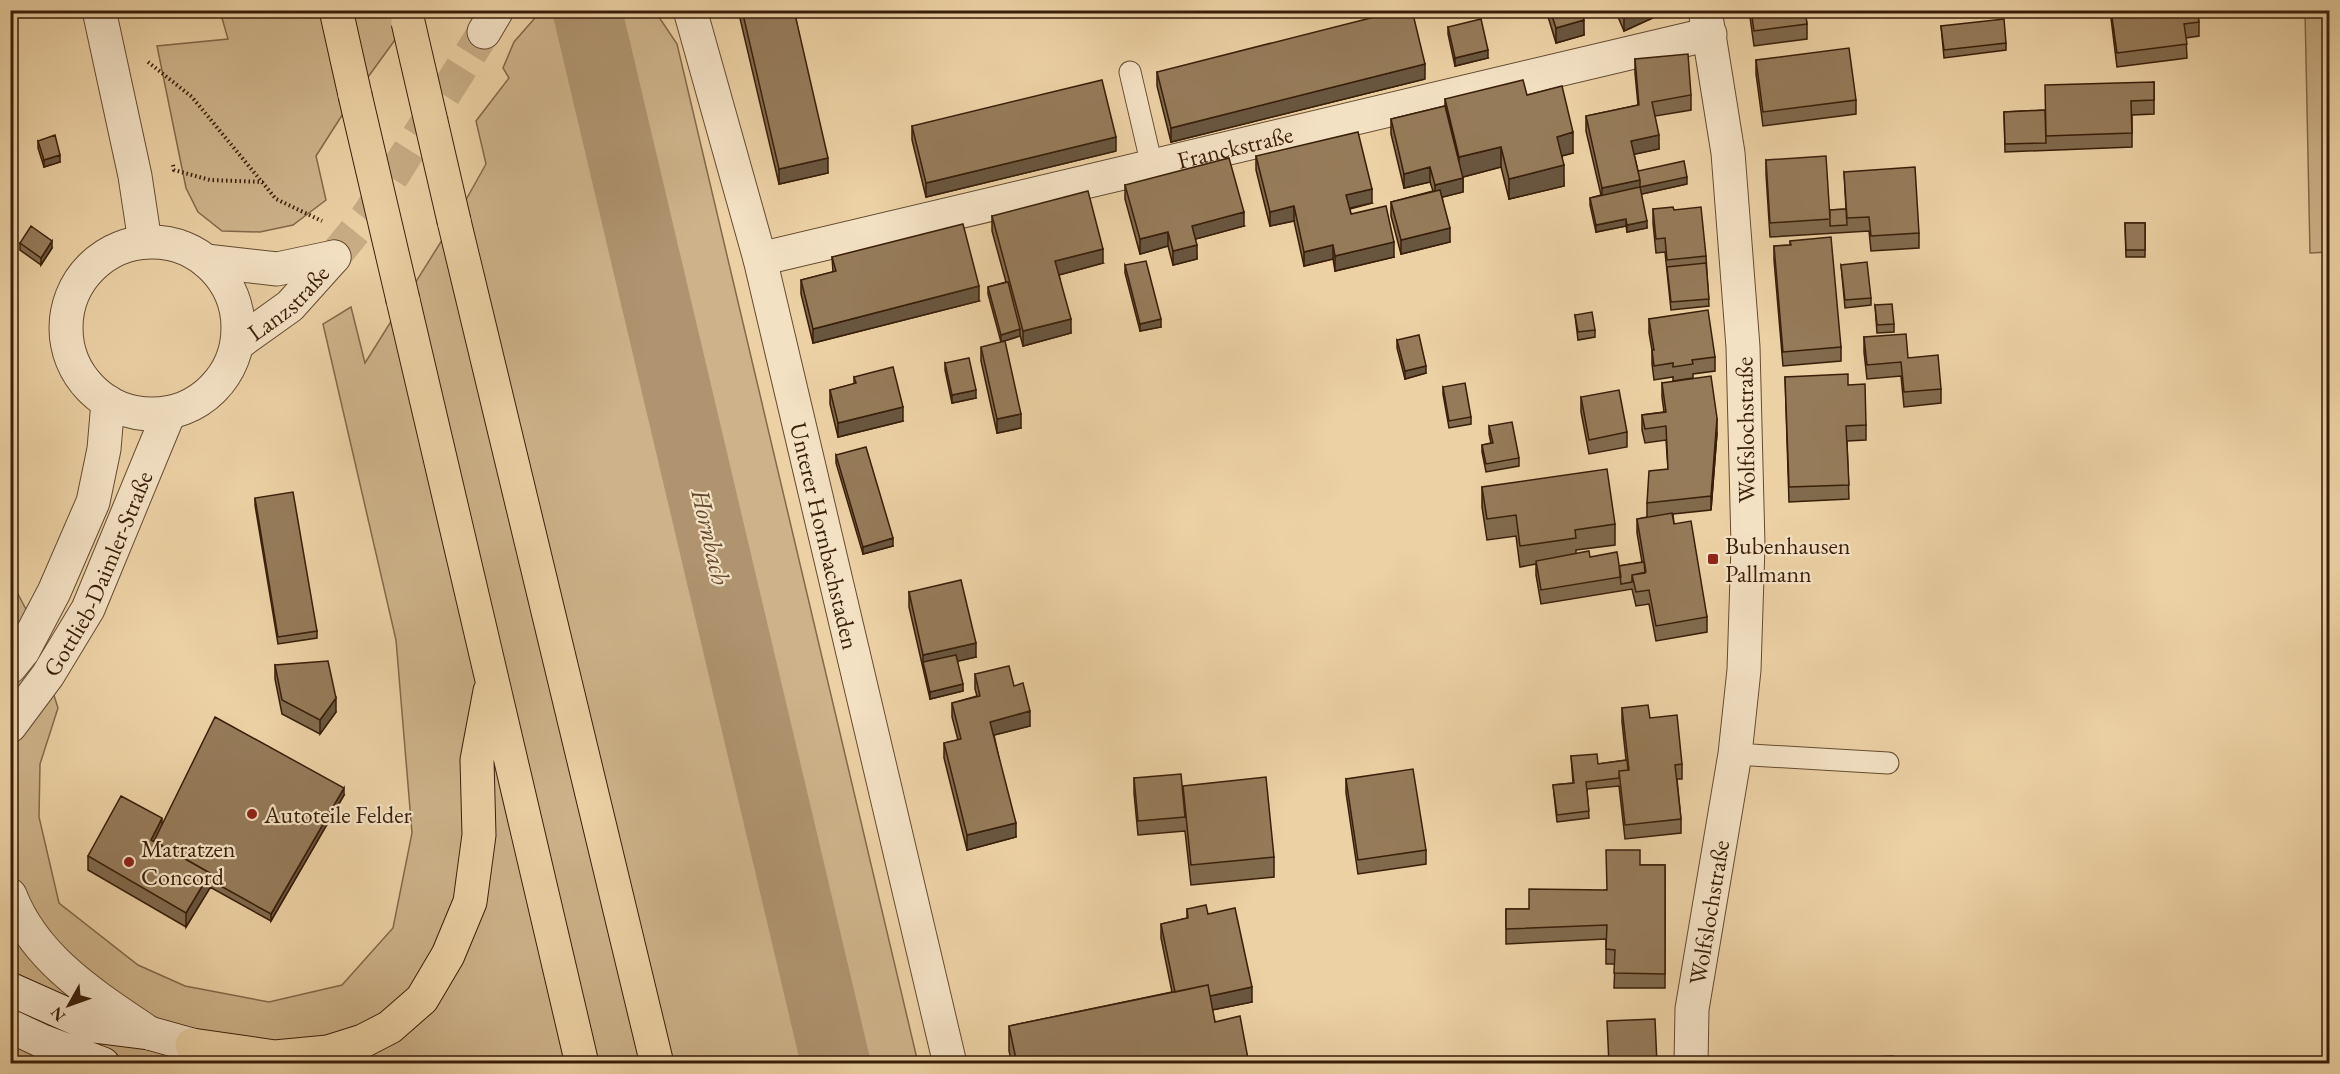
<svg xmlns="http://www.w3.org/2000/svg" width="2340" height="1074" font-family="'EB Garamond',serif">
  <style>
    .green { fill: #ceb38a; stroke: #84684a; stroke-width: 1.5 }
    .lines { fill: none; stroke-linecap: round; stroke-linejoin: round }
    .river { stroke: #af946f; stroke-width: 69 }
    .tertiary-tunnel { stroke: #c8ad85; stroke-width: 33; stroke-dasharray: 33 16; stroke-linecap: butt }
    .service-casing { stroke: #664b30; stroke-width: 23 }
    .minor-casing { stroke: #664b30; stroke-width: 35 }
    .tertiary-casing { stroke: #664b30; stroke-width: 35 }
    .secondary-casing { stroke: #391e09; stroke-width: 35 }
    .motorway-casing { stroke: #391e09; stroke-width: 35 }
    .path { stroke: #391e09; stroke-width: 4; stroke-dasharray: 1.5 3; stroke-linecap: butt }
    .service { stroke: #f3e1c4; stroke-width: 21 }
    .minor { stroke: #f3e1c4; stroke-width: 33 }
    .tertiary { stroke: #f3e1c4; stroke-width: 33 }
    .secondary { stroke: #f3e1c4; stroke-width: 33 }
    .motorway { stroke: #ecd1a4; stroke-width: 33 }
    .motorway-bridge-casing { stroke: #391e09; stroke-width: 35; stroke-linecap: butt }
    .motorway-bridge { stroke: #ecd1a4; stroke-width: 33 }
    .wall { fill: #816a4d; stroke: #391e09; stroke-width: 1.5 }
    .shaded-wall { fill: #69563f; stroke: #391e09; stroke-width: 1.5 }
    .building { fill: #967b5a; stroke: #391e09; stroke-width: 1.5 }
    .poi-dot { fill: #8f2418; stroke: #f3e1c4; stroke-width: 2 }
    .labels { text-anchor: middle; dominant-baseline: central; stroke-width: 4.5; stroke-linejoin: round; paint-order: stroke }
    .street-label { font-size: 24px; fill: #391e09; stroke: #f3e1c4 }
    .poi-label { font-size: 24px; fill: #391e09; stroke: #f3e1c4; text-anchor: start }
    .water-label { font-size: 26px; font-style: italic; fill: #62472d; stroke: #f3e1c4 }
  </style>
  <rect width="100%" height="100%" fill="#ecd1a4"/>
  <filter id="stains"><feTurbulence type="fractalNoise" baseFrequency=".00333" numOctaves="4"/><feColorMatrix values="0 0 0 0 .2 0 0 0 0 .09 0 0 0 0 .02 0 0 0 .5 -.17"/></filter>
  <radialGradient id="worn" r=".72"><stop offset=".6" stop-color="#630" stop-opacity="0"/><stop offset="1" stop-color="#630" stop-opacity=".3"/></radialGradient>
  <path class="green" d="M220,11H416L355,95L316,156L326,200L293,225L260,232L222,231L198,212L186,188L157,46L228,39Z
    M541,11H655L677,44L918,1063H11L10,579L29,615L58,708L40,764L39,817L59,903L138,965L185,986L269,1002L342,985L393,928L412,833L396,640L323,324L351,307L365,363L454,221L486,164L476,121L509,78L503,68L514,42Z
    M2305,11H2330L2329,252L2310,253Z"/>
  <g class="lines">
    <path class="river" d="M587,10L836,1064"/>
    <path class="tertiary-tunnel" d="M334,257L368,215L484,32"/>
    <g class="service-casing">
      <path id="service" d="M1130,72L1152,166
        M1735,754L1888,763"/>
    </g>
    <g class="minor-casing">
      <g id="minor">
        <path d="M99,10L135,176L145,242"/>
        <path id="s1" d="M760,259L1710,34"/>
        <path id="s2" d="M1691,1064L1692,1009L1735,754L1744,670L1748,545L1743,347L1728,153L1705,10"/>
      </g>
    </g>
    <g class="tertiary-casing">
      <g id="tertiary">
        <path id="s3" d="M690,10L760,259L950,1064"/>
        <path d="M484,32L497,10"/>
        <circle cx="152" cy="328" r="86"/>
        <path d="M206,261L277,269L334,257"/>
        <path id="s4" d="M237,344L290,306L334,257"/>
        <path d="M10,667L23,651L54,592L93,502L104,449L108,402"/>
        <path id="s5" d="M10,726L48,675L88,609L169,413"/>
        <path d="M10,895C35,960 95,996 149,1033"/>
      </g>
    </g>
    <g class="secondary-casing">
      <path id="secondary" d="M10,989L93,1026L149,1033L192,1045
        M10,1026L42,1041L103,1064"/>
    </g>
    <g class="motorway-casing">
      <path id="motorway" d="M336,10L355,95
        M454,221L657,1064
        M403,300L582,1064
        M192,1045L275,1057L328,1052L363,1041L390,1027L422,999L448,955L470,902L479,835L477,760L490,691"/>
    </g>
    <path class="path" d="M148,62L192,97L276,199L322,221
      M173,165L174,170L210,180L263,182"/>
    <use href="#service" class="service"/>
    <use href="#minor" class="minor"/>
    <use href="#tertiary" class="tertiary"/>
    <use href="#secondary" class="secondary"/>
    <use href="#motorway" class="motorway"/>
    <g class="motorway-bridge-casing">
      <path id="motorway-bridge" d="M408,22L454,221
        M355,95L403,300"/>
    </g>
    <use href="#motorway-bridge" class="motorway-bridge"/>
  </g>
  <path class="wall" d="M738,10H794L828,173L779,184Z
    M1546,10H1581L1584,35L1556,43Z
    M1615,10H1670L1624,31Z
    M1749,10H1809L1805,11L1807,24V39L1754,46Z
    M2110,10H2197L2199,22V36L2186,38L2187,58L2117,67Z
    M1941,26L2006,43V50L1944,58Z
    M1448,27L1488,58L1455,66L1448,34Z
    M1635,59L1691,95V110L1655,116L1659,149L1634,154L1638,171L1687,184L1641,194L1647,228L1627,232L1626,226L1596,232L1590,205V198L1601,195L1586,131V116L1638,105L1635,73Z
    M1756,60L1856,100V114L1763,126L1756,74Z
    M1157,72L1425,79L1171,142L1157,86Z
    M2154,82V114L2132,115V147L2005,152L2004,112L2045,110Z
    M1527,95L1573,153L1562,156L1564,186L1509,199L1501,167L1463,177V192L1442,197L1450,242L1401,254L1391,216V202L1433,191L1430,182L1404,188L1391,134V119L1445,106V99Z
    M912,126L1116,151L926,197L912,140Z
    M38,141L60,162L44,167L38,148Z
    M1256,156L1372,203L1350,209L1351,214L1394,257L1335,271L1333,259L1304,266L1294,221L1270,226L1256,170Z
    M1766,160L1830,210L1846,209L1844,172L1919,233V248L1871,251L1869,231L1770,237L1766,174Z
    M1125,185L1244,226L1195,239L1197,259L1173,265L1168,246L1140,254L1125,199Z
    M1653,209L1674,210L1706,256L1709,306L1671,310L1665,252L1656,253L1653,223Z
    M992,216L1103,263L1059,275L1071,333L1023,346L1020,335V336L1001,342L988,294V287L1006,282L992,231Z
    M2125,223H2145V257H2126Z
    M1790,241L1841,347V361L1783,366L1774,260V246L1790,245Z
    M20,243L52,248L41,265L20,250Z
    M832,257L979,301L813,343L801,294V280L833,272Z
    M1125,265L1161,327L1140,331L1125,273Z
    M1841,265L1871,298V305L1845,308Z
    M1875,305L1894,324V332L1877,333Z
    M1575,315L1595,330V337L1578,340Z
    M1649,319L1715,357V371L1693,374V378L1673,381V377L1654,380L1652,364V350L1649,333Z
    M1864,337L1908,358L1941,389V403L1904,407L1901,376L1867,379L1864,352Z
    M1397,340L1426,373L1405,379L1397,348Z
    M981,347L1021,428L997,433L981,361Z
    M945,363L976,398L952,403L945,370Z
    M854,377L903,421L838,437L830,404V390L854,384Z
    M1785,377L1848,385L1866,425V440L1847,441L1849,499L1789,502Z
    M1662,383L1717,433L1711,510L1673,514L1674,524L1707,617V632L1656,641L1649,604L1636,606L1632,589L1541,604L1536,575V564L1520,567L1516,536L1487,540L1482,507V487L1615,524V545L1576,550V554L1590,557L1619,566L1642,562L1637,533V519L1647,517V503L1668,469L1666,440L1645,443L1642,430V415L1664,412L1662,397Z
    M1443,387L1471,417V424L1449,428L1443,394Z
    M1581,397L1627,432V447L1589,454L1581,412Z
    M1489,426L1519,458V466L1486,472L1482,452V445L1491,443L1489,434Z
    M836,455L893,546L863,554L836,463Z
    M255,498L317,631V638L278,644L255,505Z
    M909,592L976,657L957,661L963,691L930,699L909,607Z
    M275,665L336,712L320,734L282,714L275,679Z
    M975,674L1014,686L1030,726L994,735L1016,837L967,850L944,758V743L958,740L952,717V703L977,696L975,689Z
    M1622,708L1650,718L1682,764V779H1677L1681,819V833L1625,839L1619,786L1587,789L1589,818L1557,822L1553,785L1573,783L1571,756L1598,764L1626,760L1622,722Z
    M1134,778L1183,794L1274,857V877L1191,885L1185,831L1138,835L1134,793Z
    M1346,779L1426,850V864L1358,874L1346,793Z
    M344,795L271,921L210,887L186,927L88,870V856L162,825Z
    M1640,865H1665V988H1614L1615,964H1606V939L1506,944V909H1529L1606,890Z
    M1187,909L1208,914L1252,1002L1212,1010L1215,1022L1249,1064H1012L1009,1051V1026L1172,992L1161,938V924L1187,918Z"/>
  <path class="shaded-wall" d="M171,10H185L171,14Z
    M1638,10H1670L1624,31V17Z
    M1584,20V35L1556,43V28Z
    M1488,50V58L1455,66V58Z
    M1425,64V79L1171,142V128Z
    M1573,132V153L1557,157V137Z
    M1659,135V149L1631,155V141Z
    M1116,137V151L926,197V183Z
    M1501,147V167L1459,178V157Z
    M60,155V162L44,167V160Z
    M828,158V173L779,184V169Z
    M1564,165V186L1509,199V179Z
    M1430,167V182L1404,188V174Z
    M1687,177V184L1602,203V188L1640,180Z
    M1463,178V192L1435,199V185Z
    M1372,189V203L1346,209V195Z
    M1294,206V221L1270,226V212Z
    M1244,212V226L1192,240V226Z
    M1626,219V226L1596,232V225Z
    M1647,221V228L1627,232V225Z
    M1450,228V242L1401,254V240Z
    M1168,232V246L1140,254V239Z
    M52,241V248L41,265V258Z
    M1394,242V257L1335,271V256Z
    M1197,245V259L1173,265V251Z
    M1333,245V259L1304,266V252Z
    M1103,249V263L1055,276V261Z
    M979,286V301L813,343V329Z
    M1071,319V333L1023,346V331Z
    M1161,319V327L1140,331V324Z
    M1020,329V336L1001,342V335Z
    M1426,366V373L1405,379V371Z
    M976,390V398L952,403V395Z
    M903,407V421L838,437V423Z
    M1021,414V428L997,433V419Z
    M1717,418V433L1711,510V496Z
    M893,538V546L863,554V547Z
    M976,643V657L925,669L923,662V655Z
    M963,684V691L930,699V692Z
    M336,698V712L320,734V720Z
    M1030,711V726L990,736V722Z
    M344,788V795L271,921V914Z
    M162,818V832L154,848L151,840Z
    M1016,823V837L967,850V835Z
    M210,873V888L186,927V913Z
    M1252,987V1002L1177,1017V1003Z"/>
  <path class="building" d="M742,10H794L828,158L779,169Z
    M1402,10H1412L1425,64L1171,128L1157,72Z
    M1550,10H1581L1584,20L1556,28Z
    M1621,10H1638L1624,17Z
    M1751,10H1805L1807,24L1754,31Z
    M2111,10H2197L2199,22L2184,24L2187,44L2117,53Z
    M1481,19L1488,50L1455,58L1448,27Z
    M2004,19L2006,43L1944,50L1941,26Z
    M1849,48L1856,100L1763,112L1756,60Z
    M1688,54L1691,95L1652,102L1659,135L1631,141L1640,180L1602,188L1586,116L1639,105L1635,59Z
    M1102,80L1116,137L926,183L912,126Z
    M1523,80L1527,95L1562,86L1573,132L1557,137L1564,165L1509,179L1501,147L1459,157L1445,99Z
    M2154,82V100L2131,101L2132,133L2046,136L2045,85Z
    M1445,106L1463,178L1435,185L1430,167L1404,174L1391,119Z
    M2045,110L2046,143L2005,144L2004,112Z
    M1358,132L1372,189L1346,195L1351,214L1386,206L1394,242L1335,256L1333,245L1304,252L1294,206L1270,212L1256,156Z
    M55,135L60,155L44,160L38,141Z
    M1826,156L1830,219L1770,223L1766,160Z
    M1229,158L1244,212L1192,226L1197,245L1173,251L1168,232L1140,239L1125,185Z
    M1684,161L1687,177L1640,187V180L1638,171Z
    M1915,167L1919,233L1871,236L1869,217L1847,218L1844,172Z
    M1640,187L1647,221L1627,225L1626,219L1596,225L1590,198Z
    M1440,190L1450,228L1401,240L1391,202Z
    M1088,191L1103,249L1055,261L1071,319L1023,331L992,216Z
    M1673,207L1674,210L1701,207L1706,256L1667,260L1665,238L1656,239L1653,209Z
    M1846,209L1847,225L1830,226V210Z
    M2125,223H2145V250H2126Z
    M963,224L979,286L813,329L801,280L836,271L832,257Z
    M31,226L52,241L41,258L20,243Z
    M1831,237L1841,347L1783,352L1774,246L1791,245L1790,241Z
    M1146,261L1161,319L1140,324L1125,265Z
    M1867,262L1871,298L1845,300L1841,265Z
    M1706,263L1709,299L1671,302L1667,267Z
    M1008,282L1020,329L1001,335L988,287Z
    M1892,304L1894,324L1877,325L1875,305Z
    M1708,310L1715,357L1692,360L1693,364L1673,367V363L1654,366L1652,350H1654L1649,319Z
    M1592,312L1595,330L1578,332L1575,315Z
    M1906,334L1908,358L1938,355L1941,389L1904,392L1901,362L1867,365L1864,337Z
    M1419,335L1426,366L1405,371L1397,340Z
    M1005,341L1021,414L997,419L981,347Z
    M969,358L976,390L952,395L945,363Z
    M893,367L903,407L838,423L830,390L856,383L854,377Z
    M1848,374V385L1865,384L1866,425L1846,426L1849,485L1789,487L1785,377Z
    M1711,376L1717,418L1711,496L1647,503L1649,471L1668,469L1666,426L1645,429L1642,415L1666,412L1662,383Z
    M1465,383L1471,417L1449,421L1443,387Z
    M1619,390L1627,432L1589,440L1581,397Z
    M1512,422L1519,458L1486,464L1482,445L1493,443L1489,426Z
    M866,447L893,538L863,547L836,455Z
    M1607,469L1615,524L1575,530L1576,538L1520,546L1516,515L1487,519L1482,487Z
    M293,492L317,631L278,637L255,498Z
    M1672,513L1674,524L1691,521L1707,617L1656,626L1649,590L1636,592L1632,575L1646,572L1637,519Z
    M1589,551L1590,557L1617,552L1621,577L1541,590L1536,561Z
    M1644,562L1645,573L1632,575V582L1621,584L1619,566Z
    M961,580L976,643L923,655L909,592Z
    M956,655L963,684L930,692L923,662Z
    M328,661L336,698L320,720L282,700L275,665Z
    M1009,666L1014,686L1023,683L1030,711L990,722L1016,823L967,835L944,743L961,739L952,703L980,696L975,674Z
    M1648,705L1650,718L1677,715L1682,764L1675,765L1681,819L1625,825L1619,771L1629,770L1622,708Z
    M215,717L344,788L271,914L210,880V873L154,841Z
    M1597,754L1598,764L1627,760L1628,770L1619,771V778L1586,782L1589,811L1557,815L1553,785L1574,783L1571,756Z
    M1413,769L1426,850L1358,860L1346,779Z
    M1181,774L1185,817L1138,821L1134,778Z
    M1266,777L1274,857L1191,865L1183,786Z
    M121,796L162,818L151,840L210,873L186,913L88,856Z
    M1606,850H1640V865H1665V974L1614,973L1615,950L1606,949L1607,925L1506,929V909H1529V889L1607,890Z
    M1206,905L1208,914L1235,908L1252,987L1210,996L1208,985L1175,992L1161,924L1188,918L1187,909Z
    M1208,985L1215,1022L1240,1016L1249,1064H1017L1009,1026Z
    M1655,1019L1657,1064H1609L1607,1021Z
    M1893,1056V1064H1822V1060Z"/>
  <g class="poi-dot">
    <rect x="1707" y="553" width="12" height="12" rx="3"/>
    <circle cx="252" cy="814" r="6"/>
    <circle cx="129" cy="862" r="6"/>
  </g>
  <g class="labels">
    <g class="street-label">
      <text stroke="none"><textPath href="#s1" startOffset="488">Franckstraße</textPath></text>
      <text stroke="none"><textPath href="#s4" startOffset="66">Lanzstraße</textPath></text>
      <text transform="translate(1745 430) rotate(-91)">Wolfslochstraße</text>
      <text stroke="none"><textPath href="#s3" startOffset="543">Unterer Hornbachstaden</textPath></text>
      <text stroke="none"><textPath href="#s5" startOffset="177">Gottlieb-Daimler-Straße</textPath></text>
      <text stroke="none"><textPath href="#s2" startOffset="153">Wolfslochstraße</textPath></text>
    </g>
    <g class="poi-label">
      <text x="1725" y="545">Bubenhausen<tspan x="1725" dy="28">Pallmann</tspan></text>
      <text x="264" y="814">Autoteile Felder</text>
      <text x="141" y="848">Matratzen<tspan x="141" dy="28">Concord</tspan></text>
    </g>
    <g class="water-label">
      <text transform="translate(711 537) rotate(77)">Hornbach</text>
    </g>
  </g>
  <rect width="2340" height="1074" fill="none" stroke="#ecd1a4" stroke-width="36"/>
  <rect x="12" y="12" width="2316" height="1050" fill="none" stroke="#391e09" stroke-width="3"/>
  <rect x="18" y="18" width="2304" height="1038" fill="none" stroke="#391e09" stroke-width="1.5"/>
  <g transform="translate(69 1005) rotate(230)" stroke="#f3e1c4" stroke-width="4.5" paint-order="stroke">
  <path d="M0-4.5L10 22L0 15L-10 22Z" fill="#391e09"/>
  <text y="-9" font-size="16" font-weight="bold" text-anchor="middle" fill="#391e09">N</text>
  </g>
  <rect width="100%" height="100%" filter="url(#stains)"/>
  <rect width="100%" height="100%" fill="url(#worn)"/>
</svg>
